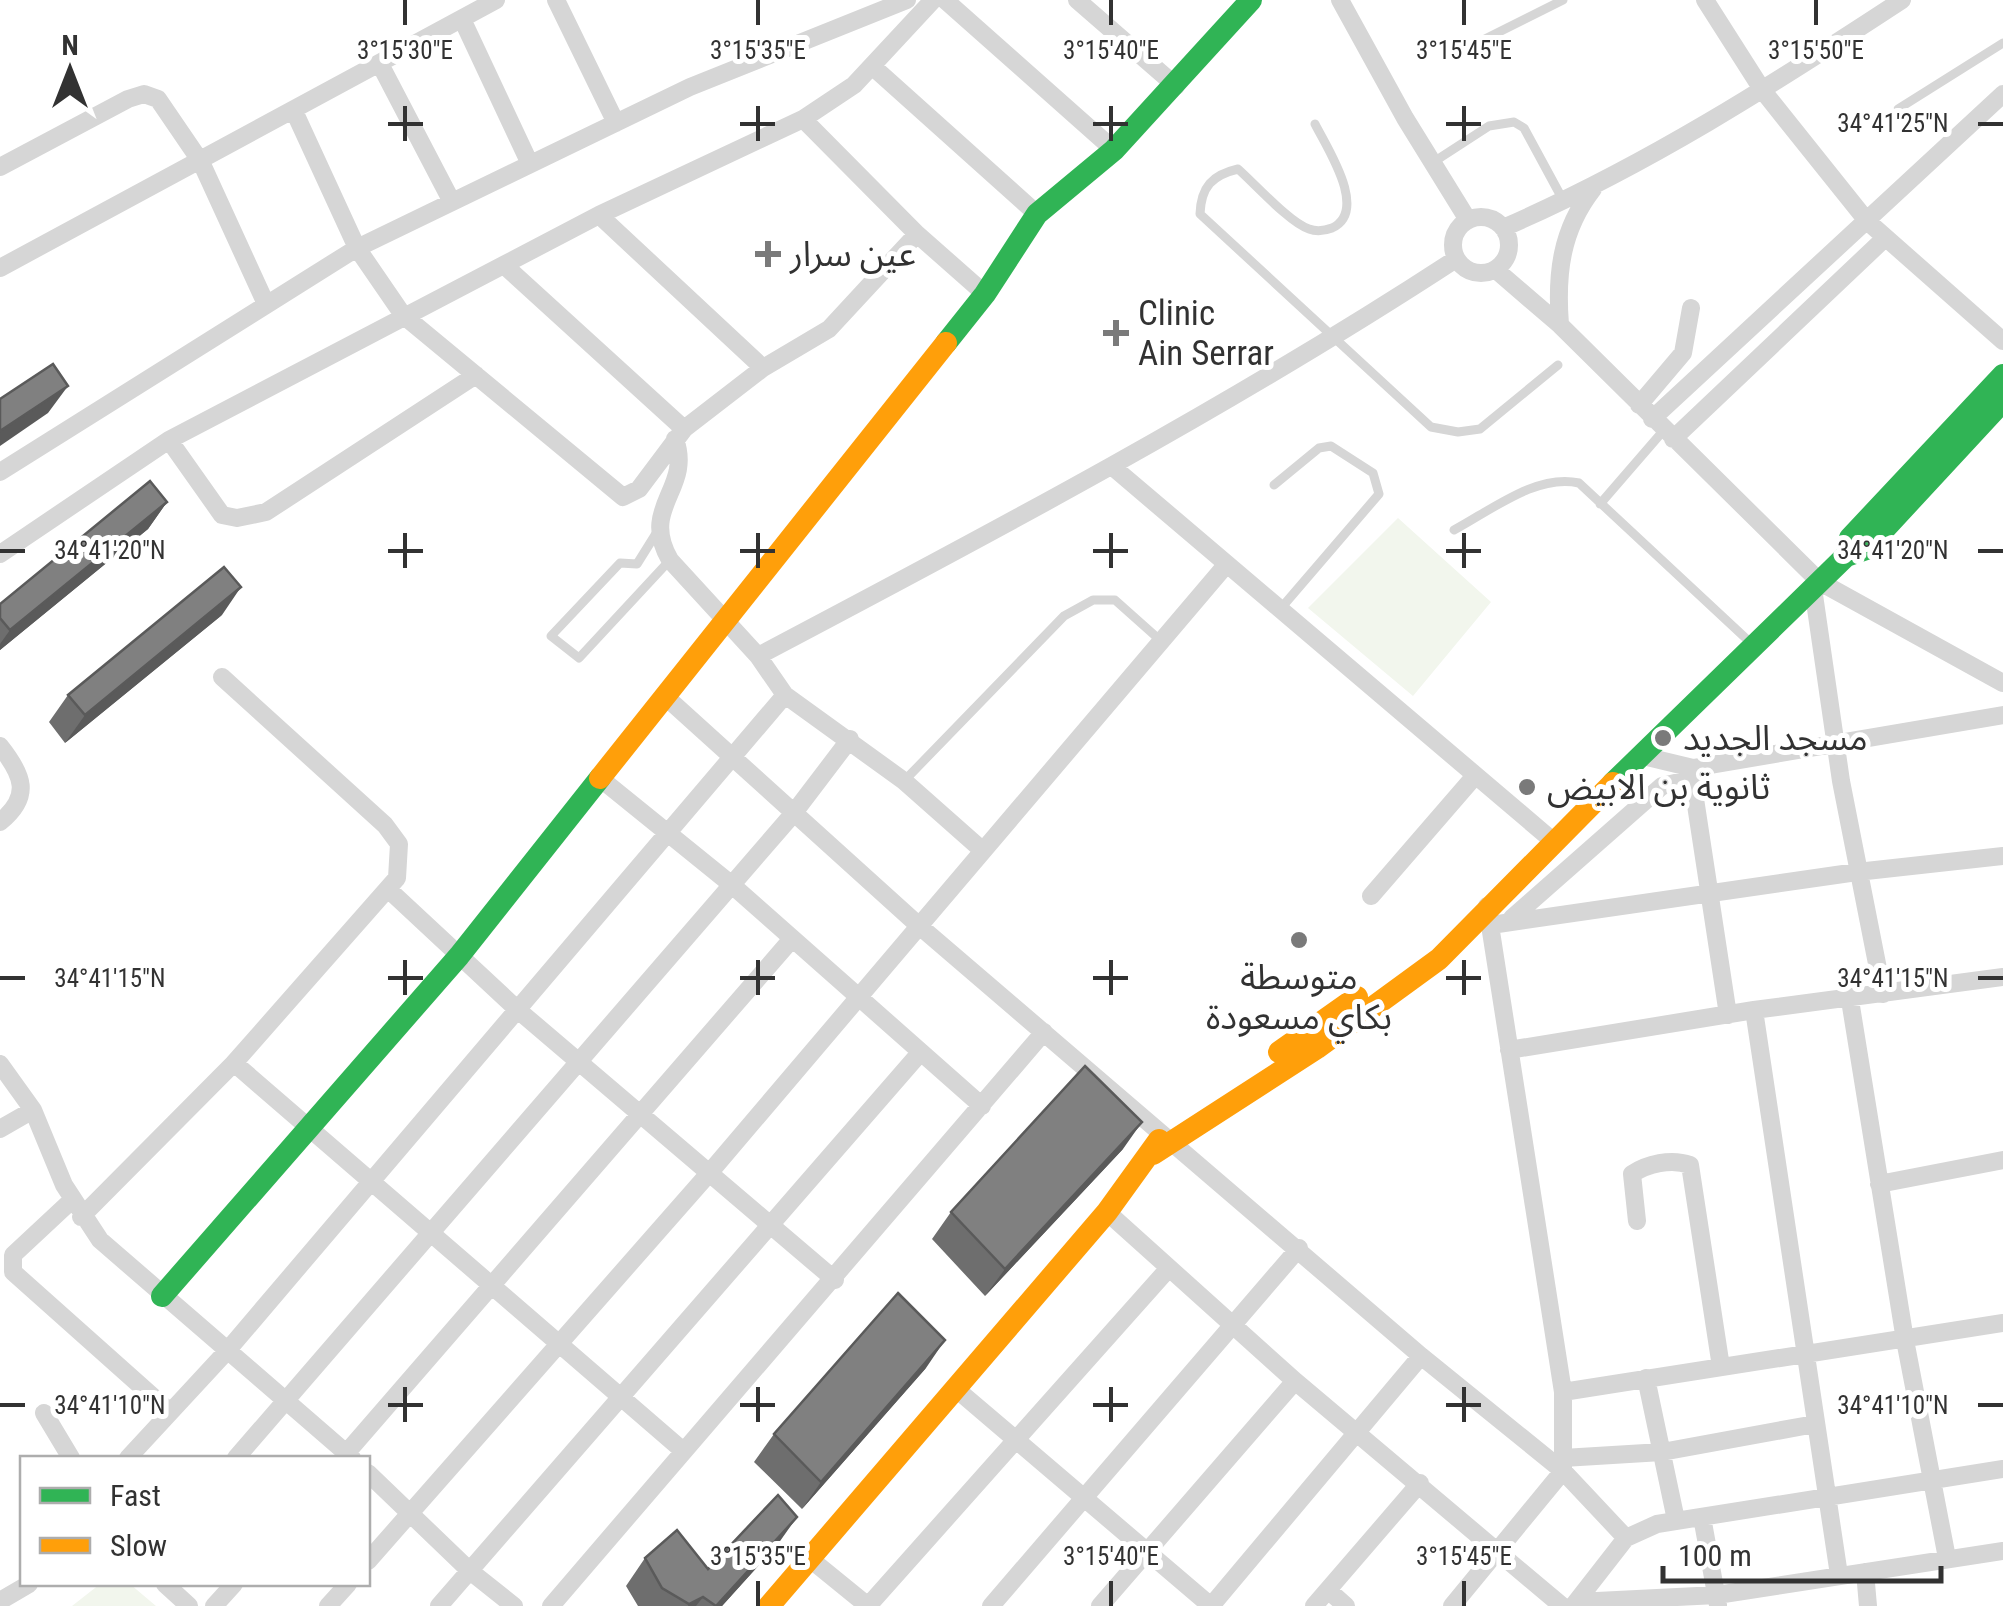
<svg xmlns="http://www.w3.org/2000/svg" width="2003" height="1606" font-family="'Roboto Condensed','Noto Sans Arabic',sans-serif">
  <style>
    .green { fill: #f2f6ed }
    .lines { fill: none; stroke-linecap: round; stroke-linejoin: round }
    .lane { stroke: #d6d6d6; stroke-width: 9 }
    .street { stroke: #d6d6d6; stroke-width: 18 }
    .fast { stroke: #30b455; stroke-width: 22 }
    .slow { stroke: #ff9f0a; stroke-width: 22 }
    .wall { fill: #6e6e6e }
    .shaded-wall { fill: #5a5a5a }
    .building { fill: #808080; stroke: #5a5a5a; stroke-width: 2.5 }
    .ticks { fill: none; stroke: #323232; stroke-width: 4 }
    .poi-dot { fill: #7a7a7a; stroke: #fff; stroke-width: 4 }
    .labels { text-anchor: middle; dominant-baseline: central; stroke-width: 10; stroke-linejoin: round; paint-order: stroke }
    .poi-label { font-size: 35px; fill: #323232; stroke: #fff; text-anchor: start }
    .ticks-label { font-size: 25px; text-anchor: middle; fill: #323232; stroke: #fff; stroke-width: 10; stroke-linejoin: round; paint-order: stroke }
  </style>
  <rect width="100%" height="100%" fill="#fff"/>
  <path class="green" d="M1398,518L1491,602L1413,696L1308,608Z
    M100,1584H130L156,1606H72Z"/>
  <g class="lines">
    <path class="lane" d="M1475,44L1563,0
      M1898,109L2003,43
      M1315,124C1327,148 1369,211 1332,228C1324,231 1317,232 1309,229C1290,223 1255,184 1238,169C1212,175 1201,187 1200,214L1431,427L1458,432L1480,429L1558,365
      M1432,163L1489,126L1514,122L1524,128L1563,200
      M1274,485L1319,448L1331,446L1373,473L1379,494L1282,607
      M1600,504L1664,430
      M1454,530C1490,511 1537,473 1579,483L1753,645
      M657,532L637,564L620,563L551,636L579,658L670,560
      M904,781L1064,616L1093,600H1115L1161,641"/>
    <path class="street" d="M556,0L616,123
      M945,0L1114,150
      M1077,0L1176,86
      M1340,0L1405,118L1468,220
      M1705,0L1763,91L1867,221L2003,341
      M462,19L530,164
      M381,66L452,202
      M872,66L1037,214
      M294,111L357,248L403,315L623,497L639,489L684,429L763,368L829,329L917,234L985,294
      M803,119L917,234
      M0,167L128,99L144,94L158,99L201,162L266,304
      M599,215L763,368
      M1453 245a28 28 0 1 1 56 0a28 28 0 1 1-56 0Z
      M1503,228C1644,167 1774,84 1902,0
      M505,266L684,429
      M0,268L496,0
      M1496,270L1560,325L1820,582L2003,683
      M1560,325C1556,274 1561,230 1593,189
      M1639,405L1683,353L1691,308
      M1652,419L2003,94
      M675,439C693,490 639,506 670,560L758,656C995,531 1231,406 1456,259
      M1673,439L1885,238
      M169,440L222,515L237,518L266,512L476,375
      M1114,468L1553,841
      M0,472L357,248L690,87L907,0
      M0,554L169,440L599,215L803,119L854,85L933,0
      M1813,588L1841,781L1883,994
      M758,656L785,695L904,781L982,850
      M667,698L917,924L1421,1356L1563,1471L1626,1538
      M0,746C23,775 32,796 0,822
      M1643,756L1693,768L2003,715
      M601,779L732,885L982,1106
      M389,890L519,1011L835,1280
      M1371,896L1474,777
      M1512,918L1662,786L1692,779L1728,1015
      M1491,925L1857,872L2003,856
      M1850,1000L1905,1340L1947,1558
      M1754,1010L1839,1575
      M1509,1050L1754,1010L2003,977
      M234,1063L681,1449
      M0,1064L33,1110L64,1185L100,1240L352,1458
      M0,1129L33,1110
      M1879,1184L2003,1160
      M72,1200L13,1255V1272L170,1412
      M1107,1212L1295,1381L1562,1606
      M81,1217L234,1063L397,878L399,844L385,825L222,677
      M1637,1221L1632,1174C1647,1164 1671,1158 1690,1165L1721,1367
      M1646,1378L1676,1520
      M955,1388L1211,1606
      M1563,1392L2003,1323
      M44,1413L71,1458
      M128,1458L227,1351L785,695
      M236,1458L793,814L850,739
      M342,1458L791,940
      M1563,1458L1662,1452L1815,1424
      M368,1473L470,1571L514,1606
      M1702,1517L1718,1605
      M809,1558L868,1606
      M368,1561L711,1171L1226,565
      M1865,1572L1868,1606
      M165,1584L189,1606
      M1328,1590L1346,1606
      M0,1601L29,1584
      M1577,1602L1717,1595L2003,1551
      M214,1606L234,1584
      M328,1606L348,1584
      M439,1606L919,1054
      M551,1606L1044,1032
      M868,1606L1169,1268
      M991,1606L1299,1248
      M1100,1606L1295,1381
      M1211,1606L1421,1356
      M1314,1606L1420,1483
      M1452,1606L1563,1471V1392L1487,906
      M1573,1606L1626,1538L1657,1524L2003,1469"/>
    <path class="fast" d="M946,343L985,294L1037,214L1114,150L1251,0
      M1846,556L1850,538L2003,375
      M1613,783L1846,556L1866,549L2003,401
      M162,1296L459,956L600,778"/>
    <path class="slow" d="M600,778L946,343
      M1279,1052L1357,997
      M1153,1154L1317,1048L1439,959L1613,783
      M769,1606L1107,1212L1159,1140"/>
  </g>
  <path class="wall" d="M167,502L148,529L0,650V604Z
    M222,615L65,743L49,722L68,695Z
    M1123,1149L985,1296L932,1239L951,1212Z
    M926,1368L802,1509L754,1462L774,1434Z
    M778,1544L722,1606H638L626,1586L645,1558L708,1569Z"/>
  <path class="shaded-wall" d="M68,386L48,413L0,446V431Z
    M167,502L148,529L0,650V644L10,630Z
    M241,587L222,615L65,743L85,715Z
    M1142,1122L1123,1149L985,1296L1005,1269Z
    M945,1340L926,1368L802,1509L821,1482Z
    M797,1517L778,1544L722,1606H716Z
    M703,1597L696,1606H688L689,1604Z"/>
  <path class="building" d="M53,364L68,386L0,431V399Z
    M150,481L167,502L10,630L0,618V604Z
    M224,567L241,587L85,715L68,695Z
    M1085,1066L1142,1122L1005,1269L951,1212Z
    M898,1293L945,1340L821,1482L774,1434Z
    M778,1495L797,1517L716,1606L703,1597L689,1604L662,1588L645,1558L677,1530L708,1569Z"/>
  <path class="ticks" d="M405,0V25M758,0V25M1111,0V25M1464,0V25M1816,0V25M405,106V141M758,106V141M1111,106V141M1464,106V141M388,124H423M740,124H775M1093,124H1128M1446,124H1481M1978,124H2003M405,533V568M758,533V568M1111,533V568M1464,533V568M0,551H25M388,551H423M740,551H775M1093,551H1128M1446,551H1481M1978,551H2003M405,960V995M758,960V995M1111,960V995M1464,960V995M0,978H25M388,978H423M740,978H775M1093,978H1128M1446,978H1481M1978,978H2003M405,1387V1422M758,1387V1422M1111,1387V1422M1464,1387V1422M0,1405H25M388,1405H423M740,1405H775M1093,1405H1128M1446,1405H1481M1978,1405H2003M758,1581V1606M1111,1581V1606M1464,1581V1606"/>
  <g class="poi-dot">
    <path d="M763 239h10v10h10v10h-10v10h-10v-10h-10v-10h10z"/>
    <path d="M1111 318h10v10h10v10h-10v10h-10v-10h-10v-10h10z"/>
    <circle cx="1663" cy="738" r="10"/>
    <circle cx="1527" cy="787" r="10"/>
    <circle cx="1299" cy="940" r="10"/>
  </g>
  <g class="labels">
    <g class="poi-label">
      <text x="790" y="254">عين سرار</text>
      <text x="1138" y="313">Clinic<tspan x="1138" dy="40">Ain Serrar</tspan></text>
      <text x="1683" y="738">مسجد الجديد</text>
      <text x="1547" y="787">ثانوية بن الابيض</text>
      <text x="1299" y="977" text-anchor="middle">متوسطة<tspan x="1299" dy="40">بكاي مسعودة</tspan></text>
    </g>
  </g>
  <g class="ticks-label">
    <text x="405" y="59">3°15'30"E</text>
    <text x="758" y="59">3°15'35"E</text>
    <text x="1111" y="59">3°15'40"E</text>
    <text x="1464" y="59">3°15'45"E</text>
    <text x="1816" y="59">3°15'50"E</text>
    <text x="1893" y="132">34°41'25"N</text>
    <text x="110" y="559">34°41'20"N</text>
    <text x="1893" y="559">34°41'20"N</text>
    <text x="110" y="987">34°41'15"N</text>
    <text x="1893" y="987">34°41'15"N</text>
    <text x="110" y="1414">34°41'10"N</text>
    <text x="1893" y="1414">34°41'10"N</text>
    <text x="758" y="1565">3°15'35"E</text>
    <text x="1111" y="1565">3°15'40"E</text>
    <text x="1464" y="1565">3°15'45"E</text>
  </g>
  <rect x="20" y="1456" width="350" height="130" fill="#ffffff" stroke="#adadad" stroke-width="2.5"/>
  <rect x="40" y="1488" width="50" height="15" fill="#30b455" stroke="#adadad" stroke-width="2.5"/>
  <text x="110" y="1506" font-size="30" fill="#323232">Fast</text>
  <rect x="40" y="1538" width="50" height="15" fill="#ff9f0a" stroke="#adadad" stroke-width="2.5"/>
  <text x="110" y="1556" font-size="30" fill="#323232">Slow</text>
  <g transform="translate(70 70)" stroke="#ffffff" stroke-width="8" paint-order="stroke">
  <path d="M0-8L18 38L0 25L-18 38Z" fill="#323232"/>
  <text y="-15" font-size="28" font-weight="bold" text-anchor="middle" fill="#323232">N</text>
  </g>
  <path d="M1663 1566v15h278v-15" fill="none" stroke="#323232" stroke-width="5"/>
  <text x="1678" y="1566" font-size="30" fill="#323232" stroke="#ffffff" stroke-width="8" paint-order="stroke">100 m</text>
</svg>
